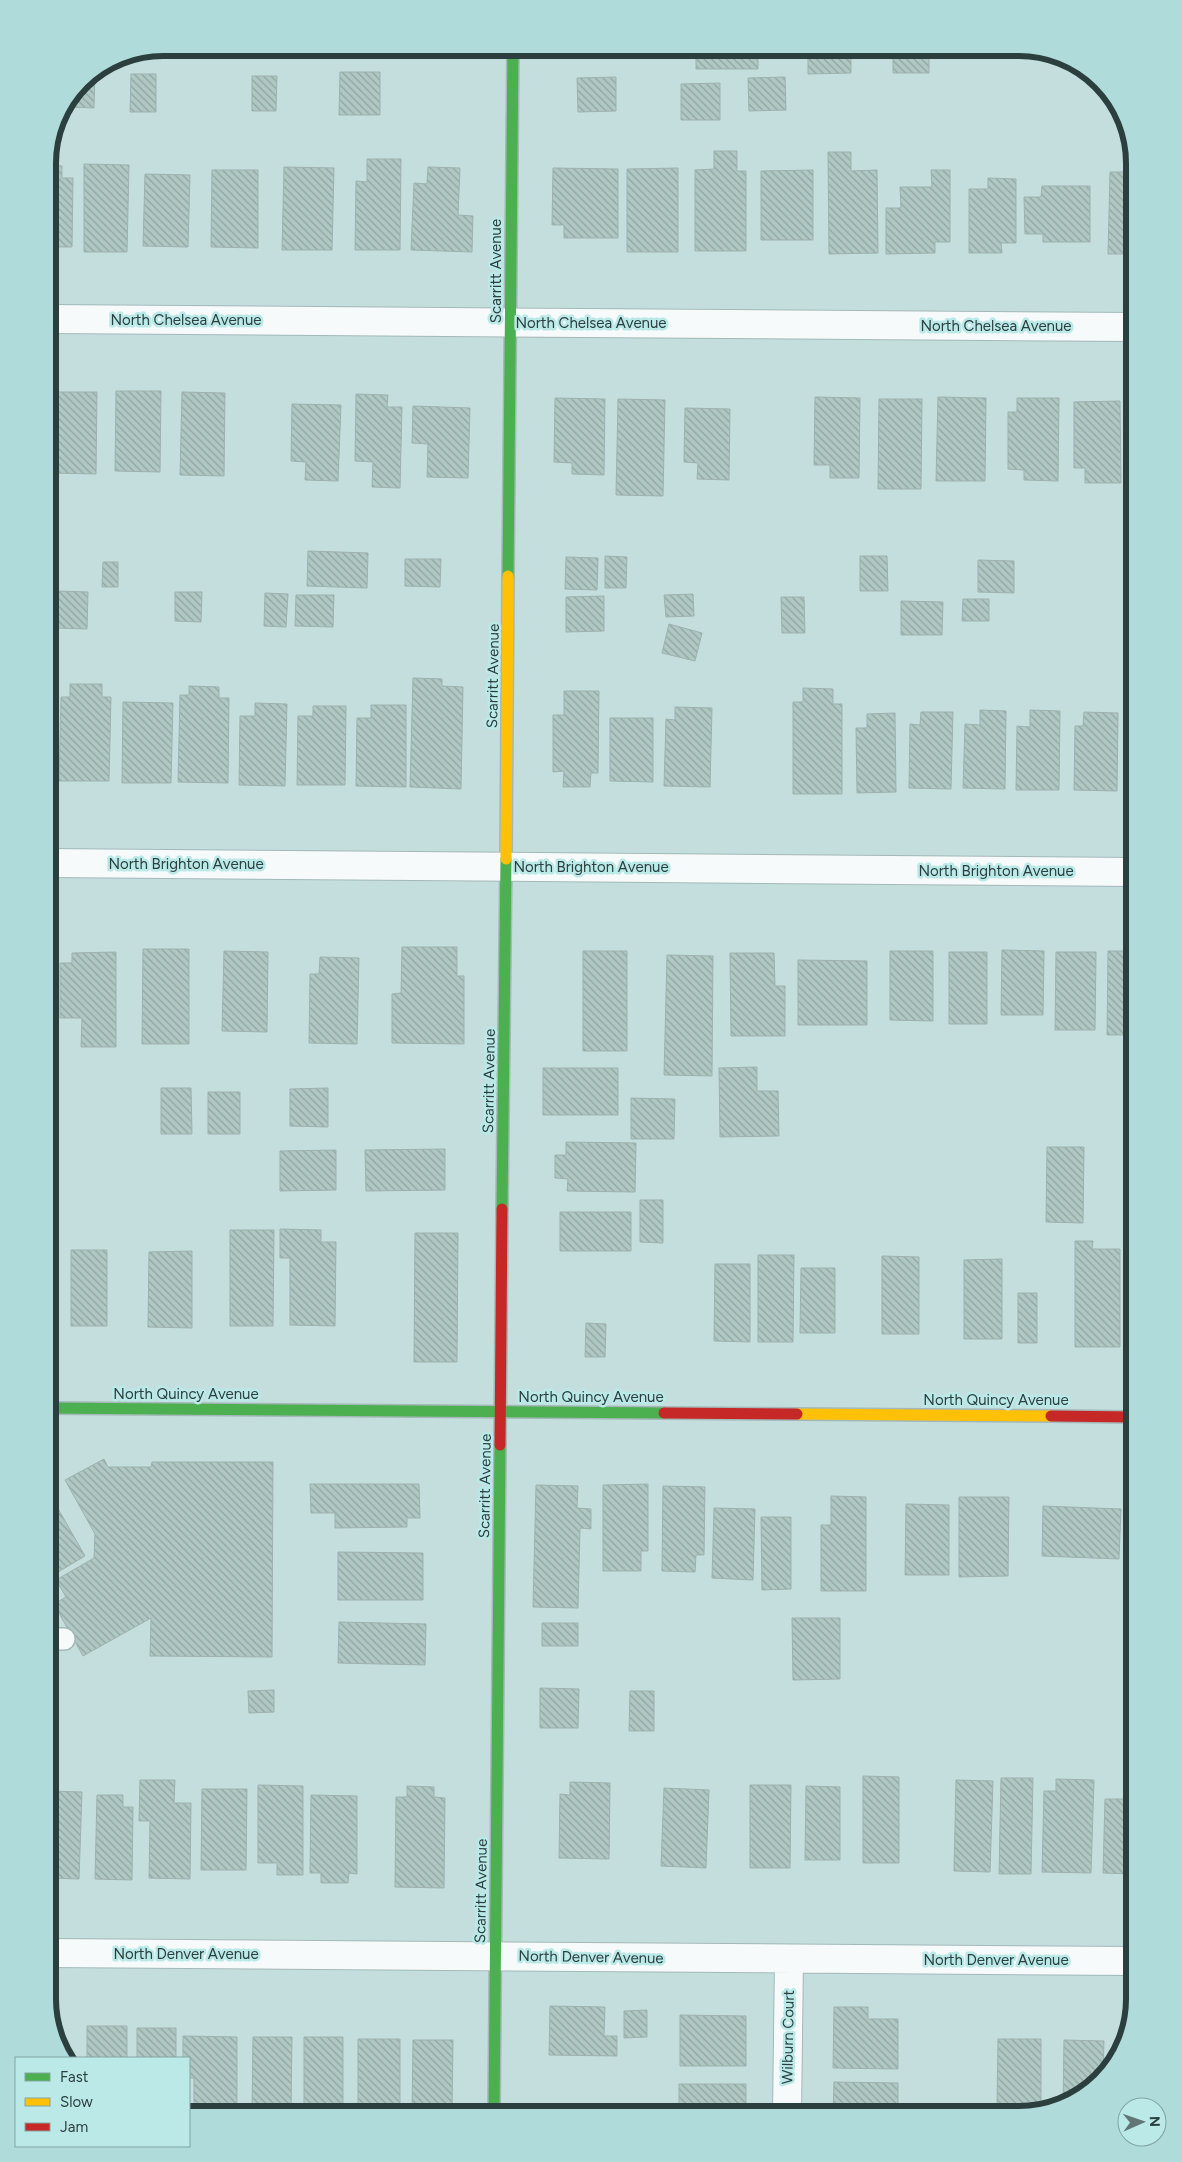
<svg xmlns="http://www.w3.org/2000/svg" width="1182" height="2162" font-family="Figtree,sans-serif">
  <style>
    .building { fill: url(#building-back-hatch); stroke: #9eb1ae }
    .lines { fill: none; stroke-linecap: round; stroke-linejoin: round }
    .lane-casing { stroke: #a4b8b8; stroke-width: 24 }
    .street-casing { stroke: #a4b8b8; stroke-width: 30 }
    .fast-casing { stroke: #a4b8b8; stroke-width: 14 }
    .slow-casing { stroke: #a4b8b8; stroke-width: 14 }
    .jam-casing { stroke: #a4b8b8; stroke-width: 14 }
    .lane { stroke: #f6fafa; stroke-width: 21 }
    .street { stroke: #f6fafa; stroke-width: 28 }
    .fast { stroke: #4caf50; stroke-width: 11 }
    .slow { stroke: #ffc107; stroke-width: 11 }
    .jam { stroke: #c62828; stroke-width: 11 }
    .labels { text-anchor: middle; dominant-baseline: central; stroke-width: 5; stroke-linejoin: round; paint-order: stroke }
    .street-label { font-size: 15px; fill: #2c3f3f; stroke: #bae9e8 }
    .rim { fill: none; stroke: #2c3f3f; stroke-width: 6 }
  </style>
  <defs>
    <pattern id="building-back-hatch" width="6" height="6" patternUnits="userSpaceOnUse" patternTransform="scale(1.25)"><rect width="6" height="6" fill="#b0c8c3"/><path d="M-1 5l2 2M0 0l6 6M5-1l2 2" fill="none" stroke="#8fa4a0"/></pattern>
  </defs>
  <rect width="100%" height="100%" fill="#c4dede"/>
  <path class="building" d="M696,48H758V69H696Z
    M808,48H851V73L808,74Z
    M893,48H929V73H893Z
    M340,72H380V115H339Z
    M94,73H95L94,108L68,107V102L82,81Z
    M131,74H156V112H130Z
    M252,76H277L276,111H252Z
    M616,77V111L578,112L577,78Z
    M785,77L786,110L749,111L748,78Z
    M720,83V120H681V84Z
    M714,151H737V171H746V251H695V170L714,169Z
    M828,152H851V171L877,170L878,253L829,254Z
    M367,159H401L400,250H355L356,181L367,182Z
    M84,164L129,165L127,252H84Z
    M48,165L62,166V178H73L72,247H48Z
    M284,167L334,168L332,250H282Z
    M428,167L460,168L458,215L473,216L472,252L411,250L414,183L427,184Z
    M553,168L618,169V238H564V225H552Z
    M678,168V252H627V169Z
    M212,170H258V248L211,247Z
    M813,170V240H761V171Z
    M931,170H950V242H935V253L886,254V208H901L900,187H932Z
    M1110,172H1134V254H1108Z
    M145,174L190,175L188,247L143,246Z
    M988,178L1016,179V243H1001L1002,253H969V189H988Z
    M1042,186H1090V242H1043V234H1025L1024,197H1041Z
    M116,391H161L160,472L115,471Z
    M53,392H97L96,474L52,473Z
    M182,392L225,393L224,476L180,475Z
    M356,394L388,395L387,407H402L400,488L372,487L373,462L355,461Z
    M815,397L860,398L859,478H830V465H814Z
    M938,397L986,398L985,481H936Z
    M555,398L605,399L604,475L572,474V463L554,462Z
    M1017,398H1059L1058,481L1024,480V470L1008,469V412H1017Z
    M618,399L665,400L663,496L616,495Z
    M879,399H922L921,489H878Z
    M1120,401L1121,483H1085V468H1074V402Z
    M292,404L341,405L338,481L305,480L306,462L291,461Z
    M413,406L470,408L468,478L427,477L428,444L412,443Z
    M685,408L730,409L729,480L697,479L698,463L684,462Z
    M1127,550H1134V592H1128Z
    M308,551L368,553L367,588L307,586Z
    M605,556L627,557L626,588H605Z
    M860,556H887L888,591H860Z
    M566,557L598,558L597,590L565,589Z
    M405,559H441L440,587L405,586Z
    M978,560L1014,561V593L978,592Z
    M103,562H118V587H102Z
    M57,591L88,592L87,629L56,628Z
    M175,592H202L201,622L175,621Z
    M265,593L288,594L286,627L264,626Z
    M693,594L694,616L666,617L664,595Z
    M296,595H334L333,627L295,626Z
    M604,596V631L566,632V597Z
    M781,597H804L805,633H782Z
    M963,599H989V621H962Z
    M901,601L943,602L942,635H901Z
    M669,624L702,633L695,661L662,653Z
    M413,678L442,679V686L463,687L461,789L410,787Z
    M70,684H102V697H111L109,781H59L61,697H70Z
    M189,686L219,687V698H229L228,783L178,782L180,695H189Z
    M803,688L833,689V704H842V794H793V702H803Z
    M564,691H599L598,773H591L590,787H563L564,771L553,772V715H564Z
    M123,702L173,703L171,783H122Z
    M255,703L287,704L285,786L239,785L240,716H255Z
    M371,705H406V787L356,786L357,718H371Z
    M313,706H346L345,785H297L298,716H313Z
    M675,707L712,708L710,787L664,786L666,719L675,720Z
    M980,710L1006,711L1005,789L963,788L965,724L980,725Z
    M1030,710L1060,711L1059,790H1016L1017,726L1030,727Z
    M921,712H953L951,789L909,788L910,724L920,725Z
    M1084,712L1118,713L1117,791L1074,790L1075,726H1083Z
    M895,713L896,792L857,793L856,728H867V714Z
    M48,717H52L50,782H48Z
    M610,718H653V782L610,781Z
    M1125,726H1134V792H1125Z
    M402,947H457V976H464V1044L392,1043V994L401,993Z
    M143,949H189V1044H142Z
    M1002,950L1044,951L1043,1015H1001Z
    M224,951L268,952L267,1032L222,1031Z
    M583,951H627V1051H583Z
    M890,951H933V1021L890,1020Z
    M1108,951H1134V1035H1107Z
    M116,952V1047H81L82,1018H60V963H72V953Z
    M949,952H987V1024H949Z
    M1056,952H1096L1095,1030H1055Z
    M730,953H774L775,986H785V1036H731Z
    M667,955L713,956L712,1076L664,1075Z
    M320,957L359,958L357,1044L309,1043L310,974H319Z
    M798,960L867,961V1025H798Z
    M757,1067V1091H778L779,1136L720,1137L719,1068Z
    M543,1068H618V1115H543Z
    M161,1088H191L192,1134H161Z
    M328,1088V1127L290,1126V1089Z
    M208,1092H240V1134H208Z
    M631,1098L675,1099L674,1139H631Z
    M566,1142L636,1143L635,1192L567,1191L568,1179L555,1178V1155H566Z
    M1047,1147H1084L1083,1223L1046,1222Z
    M445,1149V1190L366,1191L365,1150Z
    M336,1150V1190L280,1191V1151Z
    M640,1200H663V1243L640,1242Z
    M560,1212H631V1251H560Z
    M280,1229L321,1230V1242H336L335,1326L290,1325V1258H280Z
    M230,1230H274L273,1326H230Z
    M415,1233H458L457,1362H414Z
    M1075,1241H1093L1092,1249H1120V1347H1075Z
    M71,1250H107V1326H71Z
    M192,1251V1328L148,1327L149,1252Z
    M758,1255H794L793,1342H758Z
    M882,1256L919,1257V1334H882Z
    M1002,1259V1339H964V1260Z
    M715,1264H750V1342L714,1341Z
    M801,1268H835V1333H800Z
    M1018,1293H1037V1343H1018Z
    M586,1323L606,1324L605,1357H585Z
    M104,1459L108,1467H151L152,1462H273L272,1657L150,1656L151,1618L83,1656L54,1604L66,1597L56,1580L94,1558L95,1534L65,1480Z
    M310,1484H419L420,1518H407V1527L335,1528V1513H311Z
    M648,1484V1551H641V1571H603V1485Z
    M536,1485L578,1486L577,1508L591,1509V1529L580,1528L578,1608L533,1607Z
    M663,1486L705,1487L704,1555H696L695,1572L662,1571Z
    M48,1491L85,1556L48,1578Z
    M831,1496L866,1497V1591H821V1525H831Z
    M959,1497H1009L1008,1576L959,1577Z
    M906,1504L949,1505V1575H905Z
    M1043,1506L1121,1509L1119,1559L1042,1556Z
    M714,1508L755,1509L753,1580L712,1578Z
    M761,1517H791V1589L762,1590Z
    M338,1552L423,1553V1600H338Z
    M792,1618H840V1679L793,1680Z
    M339,1622L426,1624L425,1665L338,1663Z
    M542,1623H578V1646H542Z
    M540,1688L579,1689L578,1728H540Z
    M274,1690V1712L249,1713L248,1691Z
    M630,1691H654V1731H629Z
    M863,1776L899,1777V1863H863Z
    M1001,1778H1033L1031,1874H999Z
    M1056,1779L1094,1780L1091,1873L1042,1872L1044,1791H1056Z
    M140,1780H175L174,1803H191L190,1879L149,1878L150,1821H139Z
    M956,1780L993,1781L990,1872L954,1871Z
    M570,1782L610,1783L609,1859L559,1858L560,1794L570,1795Z
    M258,1785L303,1786V1875H277V1863H258Z
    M750,1785H791L790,1868H750Z
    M407,1786L434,1787V1797L445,1798L444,1888L395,1887L396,1797H407Z
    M806,1786L840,1787V1860H805Z
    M664,1788L709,1790L706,1868L661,1866Z
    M202,1789H247L246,1870H201Z
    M48,1791L82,1792L79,1879L48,1878Z
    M97,1795H123V1807H133L132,1880L95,1879Z
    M311,1795L357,1796V1874L349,1873L348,1883H321V1873H310Z
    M1105,1799H1134V1874L1103,1873Z
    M550,2006L605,2007L604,2036H617V2056L549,2055Z
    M834,2007H868V2019H898V2069L833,2068Z
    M647,2010V2037L624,2038V2011Z
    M680,2015L746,2016V2066H680Z
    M87,2026H127V2058H87Z
    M137,2028H176V2058H137Z
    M183,2036L237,2037V2114H194V2078H189V2058H183Z
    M253,2037H292L291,2114H252Z
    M304,2037H343V2114H304Z
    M358,2039H400V2114H358Z
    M998,2039H1041V2105H997Z
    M413,2040H453L452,2114H412Z
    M1064,2040L1104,2041L1103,2073L1063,2106Z
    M834,2082L898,2083V2114H833Z
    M679,2084H746V2114H679Z"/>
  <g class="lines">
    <g class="lane-casing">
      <path id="lane" d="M48,1639H64"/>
    </g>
    <g class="street-casing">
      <path id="street" d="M48,319L1134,327
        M48,863L1134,872
        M48,1953L1134,1961
        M787,2114L789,1959"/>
    </g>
    <g class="fast-casing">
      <path id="fast" d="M508,576L513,48
        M502,1209L506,859
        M48,1408L664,1413
        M494,2114L500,1445"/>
    </g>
    <g class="slow-casing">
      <path id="slow" d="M506,859L508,576
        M797,1414L1051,1416"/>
    </g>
    <g class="jam-casing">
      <path id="jam" d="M664,1413L797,1414
        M1051,1416L1134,1417
        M500,1445L502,1209"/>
    </g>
    <use href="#lane" class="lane"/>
    <use href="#street" class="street"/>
    <use href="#fast" class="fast"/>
    <use href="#slow" class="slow"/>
    <use href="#jam" class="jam"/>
  </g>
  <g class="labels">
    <g class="street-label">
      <text transform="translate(496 271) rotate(-90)">Scarritt Avenue</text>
      <text x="186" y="320">North Chelsea Avenue</text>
      <text x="591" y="323">North Chelsea Avenue</text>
      <text x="996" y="326">North Chelsea Avenue</text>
      <text transform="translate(493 676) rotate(-89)">Scarritt Avenue</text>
      <text x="186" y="864">North Brighton Avenue</text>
      <text x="591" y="867">North Brighton Avenue</text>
      <text x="996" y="871">North Brighton Avenue</text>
      <text transform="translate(489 1081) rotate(-89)">Scarritt Avenue</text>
      <text x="186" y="1394">North Quincy Avenue</text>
      <text x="591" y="1397">North Quincy Avenue</text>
      <text x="996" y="1400">North Quincy Avenue</text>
      <text transform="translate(485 1486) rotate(-89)">Scarritt Avenue</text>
      <text transform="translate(481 1891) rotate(-89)">Scarritt Avenue</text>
      <text x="186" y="1954">North Denver Avenue</text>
      <text transform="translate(591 1957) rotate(1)">North Denver Avenue</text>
      <text x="996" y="1960">North Denver Avenue</text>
      <text transform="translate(788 2037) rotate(-89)">Wilburn Court</text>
    </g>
  </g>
  <path d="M0 0H1182V2162H0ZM163 56H1019A107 107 0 0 1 1126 163V1999A107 107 0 0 1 1019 2106H163A107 107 0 0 1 56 1999V163A107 107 0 0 1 163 56Z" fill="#afdbda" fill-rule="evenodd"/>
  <path class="rim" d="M163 56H1019A107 107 0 0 1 1126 163V1999A107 107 0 0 1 1019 2106H163A107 107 0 0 1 56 1999V163A107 107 0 0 1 163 56Z"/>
  <rect x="15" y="2057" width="175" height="90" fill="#bae9e8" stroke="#81a5a4"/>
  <rect x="25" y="2073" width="25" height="8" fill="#4caf50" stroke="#81a5a4"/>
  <text x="60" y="2082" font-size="15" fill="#2c3f3f">Fast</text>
  <rect x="25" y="2098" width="25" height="8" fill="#ffc107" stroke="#81a5a4"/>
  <text x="60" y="2107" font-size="15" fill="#2c3f3f">Slow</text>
  <rect x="25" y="2123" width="25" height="8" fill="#c62828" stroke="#81a5a4"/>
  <text x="60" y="2132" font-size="15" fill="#2c3f3f">Jam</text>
  <g transform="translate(1142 2122) rotate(88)"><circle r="24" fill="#bae9e8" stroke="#81a5a4"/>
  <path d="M0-4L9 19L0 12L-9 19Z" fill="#617777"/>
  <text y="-8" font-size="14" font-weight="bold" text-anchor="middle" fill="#2c3f3f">N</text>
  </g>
</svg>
